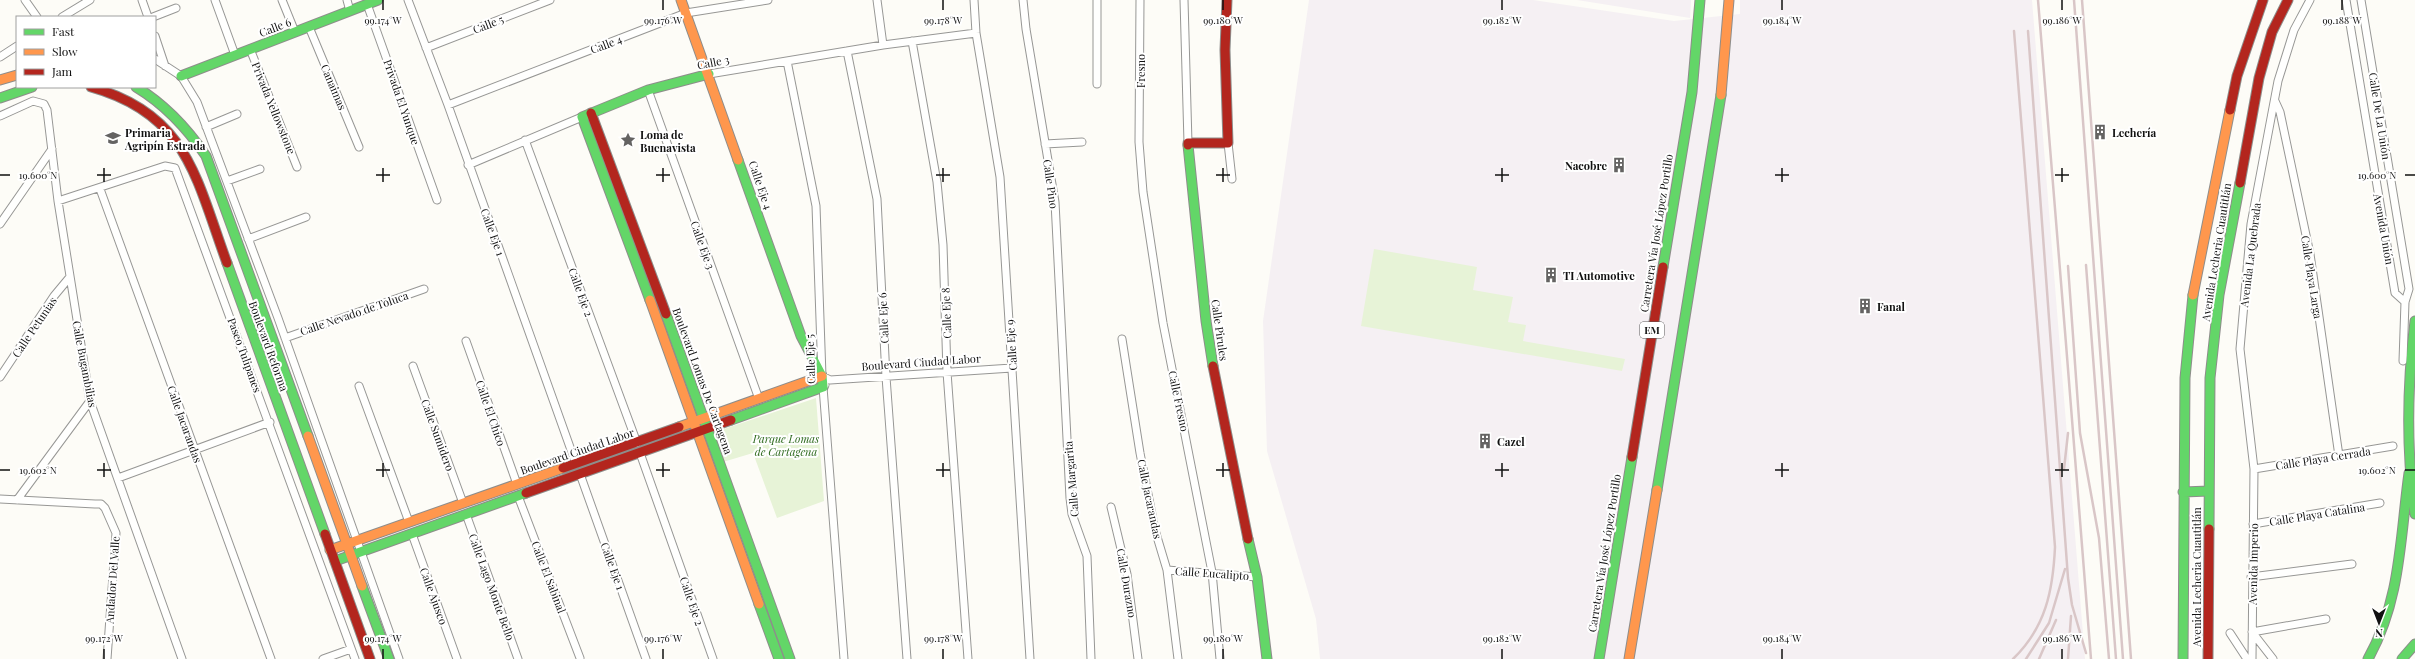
<svg xmlns="http://www.w3.org/2000/svg" width="2415" height="659" font-family="'Playfair Display',serif">
  <style>
    .industrial { fill: #f5f0f3 }
    .green { fill: #e7f3d7 }
    .lines { fill: none; stroke-linecap: round; stroke-linejoin: round }
    .street-casing { stroke: #979795; stroke-width: 9 }
    .fast-casing { stroke: #8e8d8b; stroke-width: 11 }
    .slow-casing { stroke: #8e8d8b; stroke-width: 11 }
    .jam-casing { stroke: #8e8d8b; stroke-width: 11 }
    .street { stroke: #fffffe; stroke-width: 7 }
    .fast { stroke: #63d668; stroke-width: 9 }
    .slow { stroke: #ff974d; stroke-width: 9 }
    .jam { stroke: #b3261e; stroke-width: 9 }
    .rail { stroke: #d9c6c7; stroke-width: 2.5 }
    .ticks { fill: none; stroke: #111; stroke-width: 1.5 }
    .labels { text-anchor: middle; dominant-baseline: central; stroke-width: 4; stroke-linejoin: round; paint-order: stroke }
    .shield { fill: #fff; stroke: #585858; stroke-width: 1 }
    .shield-label { font-size: 10px; font-weight: bold; fill: #111 }
    .street-label { font-size: 11px; fill: #111; stroke: #fff }
    .poi-label { font-size: 11px; font-weight: bold; fill: #111; stroke: #fff; text-anchor: start }
    .park-label { font-size: 11px; font-style: italic; fill: #2f6b1f; stroke: #fff }
    .ticks-label { font-size: 10px; text-anchor: middle; fill: #111; stroke: #fff; stroke-width: 4; stroke-linejoin: round; paint-order: stroke }
  </style>
  <rect width="100%" height="100%" fill="#fdfcf7"/>
  <path class="industrial" d="M1309,0H1533L1674,21L1740,14V0H2032L2085,659H1320L1316,619L1267,451L1263,321Z
    M1577,0H1691L1690,18Z"/>
  <path class="green" d="M1374,249L1477,267L1473,290L1513,297L1508,322L1526,325L1523,341L1625,359L1622,371L1361,326Z
    M816,398L824,501L777,518L753,453L723,462L712,433Z"/>
  <g class="lines">
    <g class="street-casing">
      <path id="street" d="M25,0L37,17
        M142,0L148,17
        M215,0L235,55
        M282,0L295,32
        M347,0L350,11
        M408,0L448,105L576,464
        M877,0L883,45
        M974,0L976,33L1000,177L1030,659
        M1023,0L1026,29L1055,202L1070,498L1072,514L1087,556L1091,659
        M1097,0V84
        M1140,0L1139,142L1143,192L1163,323L1212,572L1220,659
        M1184,0L1188,143
        M2346,0L2395,293L2405,302
        M2361,0L2409,289L2405,302L2403,361
        M367,4L437,200
        M62,17L90,0
        M153,17L176,8
        M309,27L359,147
        M155,36L165,66
        M912,41L937,182L943,245L947,372L968,659
        M426,48L550,0
        M250,49L297,167
        M847,51L877,199L886,377L907,659
        M0,57L17,46
        M155,59L181,76L197,102L278,318L399,659
        M787,61L816,206L822,376L830,380L1012,368
        M709,74L883,45L976,33
        M648,90L759,399
        M2275,101L2280,112L2310,254L2339,456
        M448,105L686,13L768,0
        M0,116L33,101L44,104L47,110L58,201L90,401L182,659
        M206,127L237,114
        M525,140L637,443
        M1228,143L1232,179
        M1045,144L1082,142
        M468,165L582,117
        M227,181L260,169
        M100,189L271,659
        M58,201L165,166L175,168L355,659
        M0,224L52,149
        M248,239L306,217
        M285,338L424,289
        M1122,339L1140,453L1155,530L1167,570L1178,659
        M466,341L517,484
        M413,366L463,503
        M0,377L54,296L69,278
        M825,385L823,387L844,659
        M359,386L409,522
        M640,453L713,659
        M2254,469L2393,446
        M580,474L646,659
        M118,478L270,422
        M518,496L580,658
        M0,499L95,504H101L105,508L116,533L107,659
        M17,500L90,401
        M1111,507L1127,574L1138,659
        M466,514L518,659
        M2253,524L2380,503
        M412,534L457,659
        M1167,570L1257,577
        M2251,577L2352,564
        M2230,633L2247,659
        M323,659L351,649
        M2252,659L2254,469L2240,349L2251,224L2278,81L2294,30L2310,0
        M2273,659L2252,632L2326,619"/>
    </g>
    <g class="fast-casing">
      <path id="fast" d="M181,76L378,0
        M136,87C166,105 187,128 206,156L308,436
        M0,98L32,87
        M1188,145L1206,321L1213,366
        M227,263L325,534
        M1663,267L1692,92L1700,0
        M650,300L582,117L648,90L709,74
        M666,314L790,659
        M2415,321C2407,386 2406,449 2415,514
        M731,420L823,387L822,376L801,336L738,160
        M1657,490L1721,95
        M2183,492L2209,491
        M2209,529L2210,378L2219,295L2240,183
        M1248,539L1257,577L1267,659
        M335,561L526,493
        M362,586L389,659
        M759,604L779,659
        M1599,659L1632,457
        M2183,659L2185,378L2193,295
        M2368,659C2401,600 2400,538 2409,473
        M2402,659L2415,644"/>
    </g>
    <g class="slow-casing">
      <path id="slow" d="M681,0L738,160
        M0,80L17,75
        M1721,95L1729,0
        M2193,295L2230,110
        M650,300L759,604
        M679,427L822,376
        M308,436L362,586
        M330,550L563,468
        M1629,659L1657,490"/>
    </g>
    <g class="jam-casing">
      <path id="jam" d="M91,87C188,114 196,179 227,263
        M2230,110L2237,76L2263,0
        M591,113L666,314
        M1188,145V143H1228L1225,50L1227,0
        M2240,183L2259,78L2272,32L2288,0
        M1213,366L1248,539
        M1632,457L1663,267
        M563,468L679,427
        M526,493L731,420
        M325,534L370,659
        M2208,659L2209,529"/>
    </g>
    <use href="#street" class="street"/>
    <use href="#fast" class="fast"/>
    <use href="#slow" class="slow"/>
    <use href="#jam" class="jam"/>
    <path class="rail" d="M2038,0C2057,220 2073,439 2091,659
      M2074,0L2123,659
      M2082,0L2131,659
      M2028,31L2068,578L2072,605L2086,653
      M2086,265L2116,659
      M2068,266L2080,433L2099,538L2109,659
      M2064,469L2068,433
      M2013,659C2046,627 2053,590 2055,547L2014,31
      M2026,659L2049,623L2065,569
      M2039,659L2056,620
      M2068,659L2071,616"/>
  </g>
  <path class="ticks" d="M383,0V10M663,0V10M943,0V10M1223,0V10M1502,0V10M1782,0V10M2062,0V10M2342,0V10M104,168V182M383,168V182M663,168V182M943,168V182M1223,168V182M1502,168V182M1782,168V182M2062,168V182M0,175H10M97,175H111M376,175H390M656,175H670M936,175H950M1216,175H1230M1495,175H1509M1775,175H1789M2055,175H2069M2405,175H2415M104,463V477M383,463V477M663,463V477M943,463V477M1223,463V477M1502,463V477M1782,463V477M2062,463V477M0,470H10M97,470H111M376,470H390M656,470H670M936,470H950M1216,470H1230M1495,470H1509M1775,470H1789M2055,470H2069M2405,470H2415M104,649V659M383,649V659M663,649V659M943,649V659M1223,649V659M1502,649V659M1782,649V659M2062,649V659"/>
  <defs>
    <g id="building-bare" transform="scale(1.2)"><path d="M-4-6H4V6H1V3H-1V6H-4ZM-2.5-4.3h1.7v1.8h-1.7ZM.8-4.3h1.7v1.8H.8ZM-2.5-1h1.7V.8h-1.7ZM.8-1h1.7V.8H.8Z" fill="#646362" stroke="#fff" stroke-width="2.5" paint-order="stroke"/></g>
    <g id="school-bare" transform="scale(1.2)"><path d="M0-5L7-2L0 1L-7-2ZM-4 1L0 2.5L4 1V4Q0 6-4 4Z" fill="#646362" stroke="#fff" stroke-width="2.5" paint-order="stroke"/></g>
    <g id="sight-bare" transform="scale(1.2)"><path d="M0-6L1.8-2.2L6-1.7L2.9 1.2L3.7 5.4L0 3.3L-3.7 5.4L-2.9 1.2L-6-1.7L-1.8-2.2Z" fill="#646362" stroke="#fff" stroke-width="2.5" paint-order="stroke"/></g>
  </defs>
  <g fill-rule="evenodd">
    <use href="#building-bare" x="2100" y="132"/>
    <use href="#school-bare" x="113" y="138"/>
    <use href="#sight-bare" x="628" y="140"/>
    <use href="#building-bare" x="1619" y="165"/>
    <use href="#building-bare" x="1551" y="275"/>
    <use href="#building-bare" x="1865" y="306"/>
    <use href="#building-bare" x="1485" y="441"/>
  </g>
  <g class="labels">
    <rect class="shield" x="1640" y="322" width="24" height="16" rx="3"/>
    <g class="shield-label">
      <text x="1652" y="330">EM</text>
    </g>
    <g class="street-label">
      <text transform="translate(488 24) rotate(-21)">Calle 5</text>
      <text transform="translate(275 27) rotate(-21)">Calle 6</text>
      <text transform="translate(606 44) rotate(-21)">Calle 4</text>
      <text transform="translate(713 62) rotate(-11)">Calle 3</text>
      <text transform="translate(1140 71) rotate(-90)">Fresno</text>
      <text transform="translate(334 87) rotate(67)">Canaimas</text>
      <text transform="translate(402 102) rotate(71)">Privada El Yunque</text>
      <text transform="translate(274 108) rotate(68)">Privada Yellowstone</text>
      <text transform="translate(2380 116) rotate(81)">Calle De La Unión</text>
      <text transform="translate(1051 184) rotate(82)">Calle Pino</text>
      <text transform="translate(761 185) rotate(71)">Calle Eje 4</text>
      <text transform="translate(2384 229) rotate(80)">Avenida Unión</text>
      <text transform="translate(493 232) rotate(70)">Calle Eje 1</text>
      <text transform="translate(1656 233) rotate(-81)">Carretera Vía José López Portillo</text>
      <text transform="translate(703 245) rotate(70)">Calle Eje 3</text>
      <text transform="translate(2216 252) rotate(-81)">Avenida Lecheria Cuautitlán</text>
      <text transform="translate(2250 255) rotate(-83)">Avenida La Quebrada</text>
      <text transform="translate(2312 277) rotate(81)">Calle Playa Larga</text>
      <text transform="translate(581 292) rotate(70)">Calle Eje 2</text>
      <text transform="translate(354 313) rotate(-19)">Calle Nevado de Toluca</text>
      <text transform="translate(946 313) rotate(-92)">Calle Eje 8</text>
      <text transform="translate(883 318) rotate(-93)">Calle Eje 6</text>
      <text transform="translate(34 327) rotate(-56)">Calle Petunias</text>
      <text transform="translate(1220 330) rotate(82)">Calle Pirules</text>
      <text transform="translate(1011 345) rotate(-94)">Calle Eje 9</text>
      <text transform="translate(269 346) rotate(70)">Boulevard Reforma</text>
      <text transform="translate(245 355) rotate(70)">Paseo Tulipanes</text>
      <text transform="translate(810 359) rotate(-92)">Calle Eje 5</text>
      <text transform="translate(921 362) rotate(-4)">Boulevard Ciudad Labor</text>
      <text transform="translate(85 364) rotate(79)">Calle Bugambilias</text>
      <text transform="translate(703 381) rotate(70)">Boulevard Lomas De Cartagena</text>
      <text transform="translate(1179 401) rotate(78)">Calle Fresno</text>
      <text transform="translate(491 413) rotate(71)">Calle El Chico</text>
      <text transform="translate(185 424) rotate(70)">Calle Jacarandas</text>
      <text transform="translate(438 435) rotate(70)">Calle Sumidero</text>
      <text transform="translate(577 451) rotate(-19)">Boulevard Ciudad Labor</text>
      <text transform="translate(2323 458) rotate(-9)">Calle Playa Cerrada</text>
      <text transform="translate(1071 479) rotate(-95)">Calle Margarita</text>
      <text transform="translate(1150 499) rotate(78)">Calle Jacarandas</text>
      <text transform="translate(2317 514) rotate(-9)">Calle Playa Catalina</text>
      <text transform="translate(1604 553) rotate(-81)">Carretera Vía José López Portillo</text>
      <text transform="translate(2253 564) rotate(-89)">Avenida Imperio</text>
      <text transform="translate(613 566) rotate(70)">Calle Eje 1</text>
      <text transform="translate(1212 573) rotate(4)">Calle Eucalipto</text>
      <text transform="translate(549 577) rotate(69)">Calle El Sabinal</text>
      <text transform="translate(2196 577) rotate(-90)">Avenida Lecheria Cuautitlán</text>
      <text transform="translate(112 580) rotate(-86)">Andador Del Valle</text>
      <text transform="translate(1127 583) rotate(80)">Calle Durazno</text>
      <text transform="translate(492 587) rotate(70)">Calle Lago Monte Bello</text>
      <text transform="translate(434 596) rotate(70)">Calle Ajusco</text>
      <text transform="translate(692 601) rotate(71)">Calle Eje 2</text>
    </g>
    <g class="poi-label">
      <text x="125" y="132">Primaria<tspan x="125" dy="13">Agripín Estrada</tspan></text>
      <text x="2112" y="132">Lechería</text>
      <text x="640" y="134">Loma de<tspan x="640" dy="13">Buenavista</tspan></text>
      <text x="1607" y="165" text-anchor="end">Nacobre</text>
      <text x="1563" y="275">TI Automotive</text>
      <text x="1877" y="306">Fanal</text>
      <text x="1497" y="441">Cazel</text>
    </g>
    <g class="park-label">
      <text x="786" y="438">Parque Lomas<tspan x="786" dy="13">de Cartagena</tspan></text>
    </g>
  </g>
  <g class="ticks-label">
    <text x="383" y="24">99.174°W</text>
    <text x="663" y="24">99.176°W</text>
    <text x="943" y="24">99.178°W</text>
    <text x="1223" y="24">99.180°W</text>
    <text x="1502" y="24">99.182°W</text>
    <text x="1782" y="24">99.184°W</text>
    <text x="2062" y="24">99.186°W</text>
    <text x="2342" y="24">99.188°W</text>
    <text x="2377" y="179">19.600°N</text>
    <text x="38" y="179">19.600°N</text>
    <text x="2377" y="474">19.602°N</text>
    <text x="38" y="474">19.602°N</text>
    <text x="104" y="642">99.172°W</text>
    <text x="383" y="642">99.174°W</text>
    <text x="663" y="642">99.176°W</text>
    <text x="943" y="642">99.178°W</text>
    <text x="1223" y="642">99.180°W</text>
    <text x="1502" y="642">99.182°W</text>
    <text x="1782" y="642">99.184°W</text>
    <text x="2062" y="642">99.186°W</text>
  </g>
  <rect x="16" y="16" width="140" height="72" fill="#ffffff" stroke="#a0a0a0"/>
  <rect x="24" y="29" width="20" height="6" fill="#63d668" stroke="#a0a0a0"/>
  <text x="52" y="36" font-size="12" fill="#111111">Fast</text>
  <rect x="24" y="49" width="20" height="6" fill="#ff974d" stroke="#a0a0a0"/>
  <text x="52" y="56" font-size="12" fill="#111111">Slow</text>
  <rect x="24" y="69" width="20" height="6" fill="#b3261e" stroke="#a0a0a0"/>
  <text x="52" y="76" font-size="12" fill="#111111">Jam</text>
  <g transform="translate(2379 623) rotate(180)" stroke="#ffffff" stroke-width="3" paint-order="stroke">
  <path d="M0-3L7 15L0 10L-7 15Z" fill="#111111"/>
  <text y="-6" font-size="11" font-weight="bold" text-anchor="middle" fill="#111111">N</text>
  </g>
</svg>
